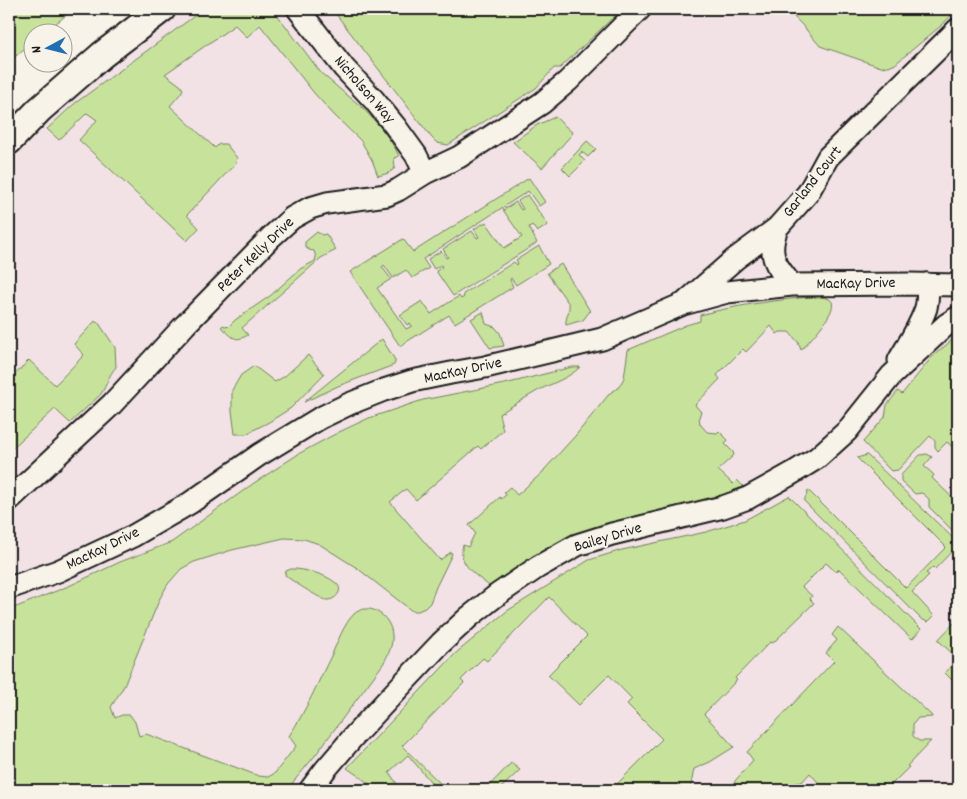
<svg xmlns="http://www.w3.org/2000/svg" width="967" height="799" font-family="Dekko,sans-serif">
  <style>
    .built { fill: #f2e2e6 }
    .green { fill: #c7e39b; stroke: #72805c }
    .lines { fill: none; stroke-linecap: round; stroke-linejoin: round }
    .minor-casing { stroke: #1c1c1c; stroke-width: 25 }
    .tertiary-casing { stroke: #1c1c1c; stroke-width: 30 }
    .minor { stroke: #f7f3e8; stroke-width: 21 }
    .tertiary { stroke: #f7f3e8; stroke-width: 26 }
    .labels { text-anchor: middle; dominant-baseline: central; stroke-width: 4; stroke-linejoin: round; paint-order: stroke }
    .street-label { font-size: 16px; fill: #1c1c1c; stroke: #f7f3e8 }
  </style>
  <rect width="100%" height="100%" fill="#f7f3e8"/>
  <filter id="ink" filterUnits="userSpaceOnUse"><feTurbulence type="fractalNoise" baseFrequency=".02" numOctaves="2"/><feDisplacementMap in="SourceGraphic" scale="10" xChannelSelector="R" yChannelSelector="G"/><feConvolveMatrix kernelMatrix="1 2 1 2 8 2 1 2 1" color-interpolation-filters="sRGB"/></filter>
  <g filter="url(#ink)">
    <path class="built" d="M162,9H958V790H9V141Z"/>
    <path class="green" d="M9,9H74L45,32H32V42L9,62Z
      M204,9H273L321,73L342,91L362,107L382,129L395,148L399,156L394,158L395,168L389,173L378,176L372,160L361,141L334,115L314,93L260,25L247,37L235,25L165,74L180,85L183,89L181,93L170,106L215,148L219,144H226L237,158L236,163L187,215L199,228L187,241L79,140L97,120L87,113L59,140L47,129L74,104Z
      M332,9H622L560,68H554L536,88L448,145L437,143L432,138Z
      M786,9H957L943,24L894,65L881,67L820,46L803,26Z
      M555,117L573,133L542,168L513,142L537,125Z
      M587,141L596,149L588,157L582,152L579,155L585,161L570,176L562,168Z
      M529,178L545,202L539,206L528,191L423,259L429,268L412,278L406,270L393,278L384,265L382,267L391,279L377,288L406,329L412,326L410,323L407,325L400,315L422,301L431,314L459,296L461,299L464,297L463,294L514,262L517,265L518,263L516,260L539,246L549,264L516,285L511,278L510,280L513,287L455,323L449,315L400,346L350,272L403,239L413,252Z
      M527,195L548,225L537,232L532,225L529,227L537,243L453,296L436,271L442,267L441,265L434,269L428,259L441,251L446,258L448,257L443,249L472,231L477,238L479,237L474,229L486,222L504,248L522,237L503,210L516,202L521,210L523,209L518,201Z
      M317,232L322,235L326,234L336,250L321,258L242,328L248,335C233,344 232,335 221,327L223,325L228,327L235,320L270,296L300,269L315,261L316,257L314,251L309,250L305,247V242Z
      M561,264L590,311L583,320L566,325C565,317 570,313 569,304L547,273Z
      M809,297C815,297 823,296 829,299C844,306 807,343 801,350L798,342L789,332H780L777,334L771,326L746,352L743,349L717,375L720,379L695,405L701,412L699,417L700,424L707,432L717,433L719,431L728,440L725,444L733,452L734,455L718,470L733,484L737,480L747,490L700,507L493,589C480,578 456,565 463,545L468,547L475,533L469,525L500,497L501,499L506,495L504,492L510,487L517,495L543,472L544,470L576,435L610,393L618,388L624,378L628,350L686,325L700,321V315C736,305 772,301 809,297Z
      M483,312L486,324L495,327L500,333L504,346L490,348L471,319Z
      M95,321L97,323L98,322L115,347L116,367C108,376 107,385 101,394L70,423L55,409L9,451V381L29,360L55,385L84,355L74,344Z
      M958,335V452L947,442L938,451L935,447V441L930,436L898,470L891,471L863,442L885,417L887,405L898,391L902,394L932,357Z
      M382,339L395,360V363L394,365L338,386L304,402Z
      M308,355L324,374L291,408L269,422L246,434H235L232,411V390L241,375L254,366L275,382L285,376Z
      M572,367H580C569,378 553,383 539,390C525,398 512,406 499,414L503,430L481,449L478,446L416,500L406,489L390,502L440,560L451,552L452,554L436,587L430,603L425,608L418,611H412L357,568L319,544L304,539L284,538L232,550L194,562L181,569L168,584L160,598L124,686L111,707L115,718L122,715H130L135,722L139,736L146,734L259,776L268,777L275,773L296,746L289,736C306,711 318,682 332,654C338,641 344,624 354,614C370,600 391,617 392,635C393,646 388,655 383,664L314,757L294,781L287,790H9V610L71,585L120,562L172,542L254,483L300,453L339,432L369,418L423,400L509,383Z
      M927,454L932,457L924,466L934,475L932,478L958,503V536L929,507V499L922,493L915,494L901,481V475L920,455Z
      M867,455L958,543V557L952,551L935,569L933,567L926,573L929,575L912,592L934,616L928,622L921,619L804,501L808,491L811,493L906,588L946,547L857,458Z
      M789,496L921,629L912,639L839,569L836,572L826,563L802,587L812,596L810,599L814,603L773,643L770,642L735,678L737,680L704,714L734,747L710,762L694,769L690,790H611L662,739L627,704L632,699L609,675L579,705L548,675L587,636L549,597L487,661L483,658L461,680L464,683L402,746L443,786L439,788L435,787L408,755L389,772L401,790H382L374,787L347,768L456,653L507,611L589,560L622,550L706,532L745,520Z
      M296,569C310,571 325,574 336,583C345,590 335,601 326,600C319,598 290,580 285,575L286,571L291,569Z
      M958,619V686L945,673L958,659L938,640Z
      M838,627L932,716V717L918,718L913,724V736L919,741H931L907,766L909,767L886,790H829L822,787L810,773L802,782L756,790H739L732,786L735,781L753,760L747,752L834,661L826,653L837,640L832,635Z
      M511,763L520,770L499,790H485Z"/>
    <g class="lines">
      <g class="minor-casing">
        <path id="minor" d="M298,9L344,68L374,100L395,126L416,155L425,173
          M777,228C767,255 775,265 792,285
          M687,301L735,259L777,228L808,193L828,157L958,29
          M899,360C909,343 920,326 926,308C928,300 928,292 927,284
          M9,500L112,404L185,325L271,237L292,218L310,208L327,203L387,195L398,190L425,173L459,157L542,103L568,81L640,9
          M9,588L58,571L133,536L190,503L259,455L320,418L349,404L384,390L412,381L451,373L485,367L602,339L683,304L727,292L792,285L910,284L958,285
          M310,790L325,770L354,736L406,680L441,643L469,617L497,595L538,567L577,545L612,534L723,507L748,498L791,474L817,458L847,431L891,376L947,324L958,317"/>
      </g>
      <g class="tertiary-casing">
        <path id="tertiary" d="M9,141L39,110L102,55L162,9"/>
      </g>
      <use href="#minor" class="minor"/>
      <use href="#tertiary" class="tertiary"/>
    </g>
  </g>
  <g class="labels">
    <g class="street-label">
      <text transform="translate(364 90) rotate(49)">Nicholson Way</text>
      <text transform="translate(813 182) rotate(-52)">Garland Court</text>
      <text transform="translate(256 255) rotate(-44)">Peter Kelly Drive</text>
      <text transform="translate(856 284) rotate(-1)">MacKay Drive</text>
      <text transform="translate(463 371) rotate(-12)">MacKay Drive</text>
      <text transform="translate(608 538) rotate(-17)">Bailey Drive</text>
      <text transform="translate(103 549) rotate(-26)">MacKay Drive</text>
    </g>
  </g>
  <rect width="967" height="799" fill="none" stroke="#f7f3e8" stroke-width="30"/>
  <rect x="15" y="15" width="937" height="769" fill="none" stroke="#1c1c1c" stroke-width="2" filter="url(#ink)"/>
  <g transform="translate(48 48) rotate(263)"><circle r="24" fill="#f7f3e8" stroke="#9f9d96"/>
  <path d="M0-4L9 19L0 12L-9 19Z" fill="#1f6fb2"/>
  <text y="-8" font-size="14" font-weight="bold" text-anchor="middle" fill="#1c1c1c">N</text>
  </g>
</svg>
